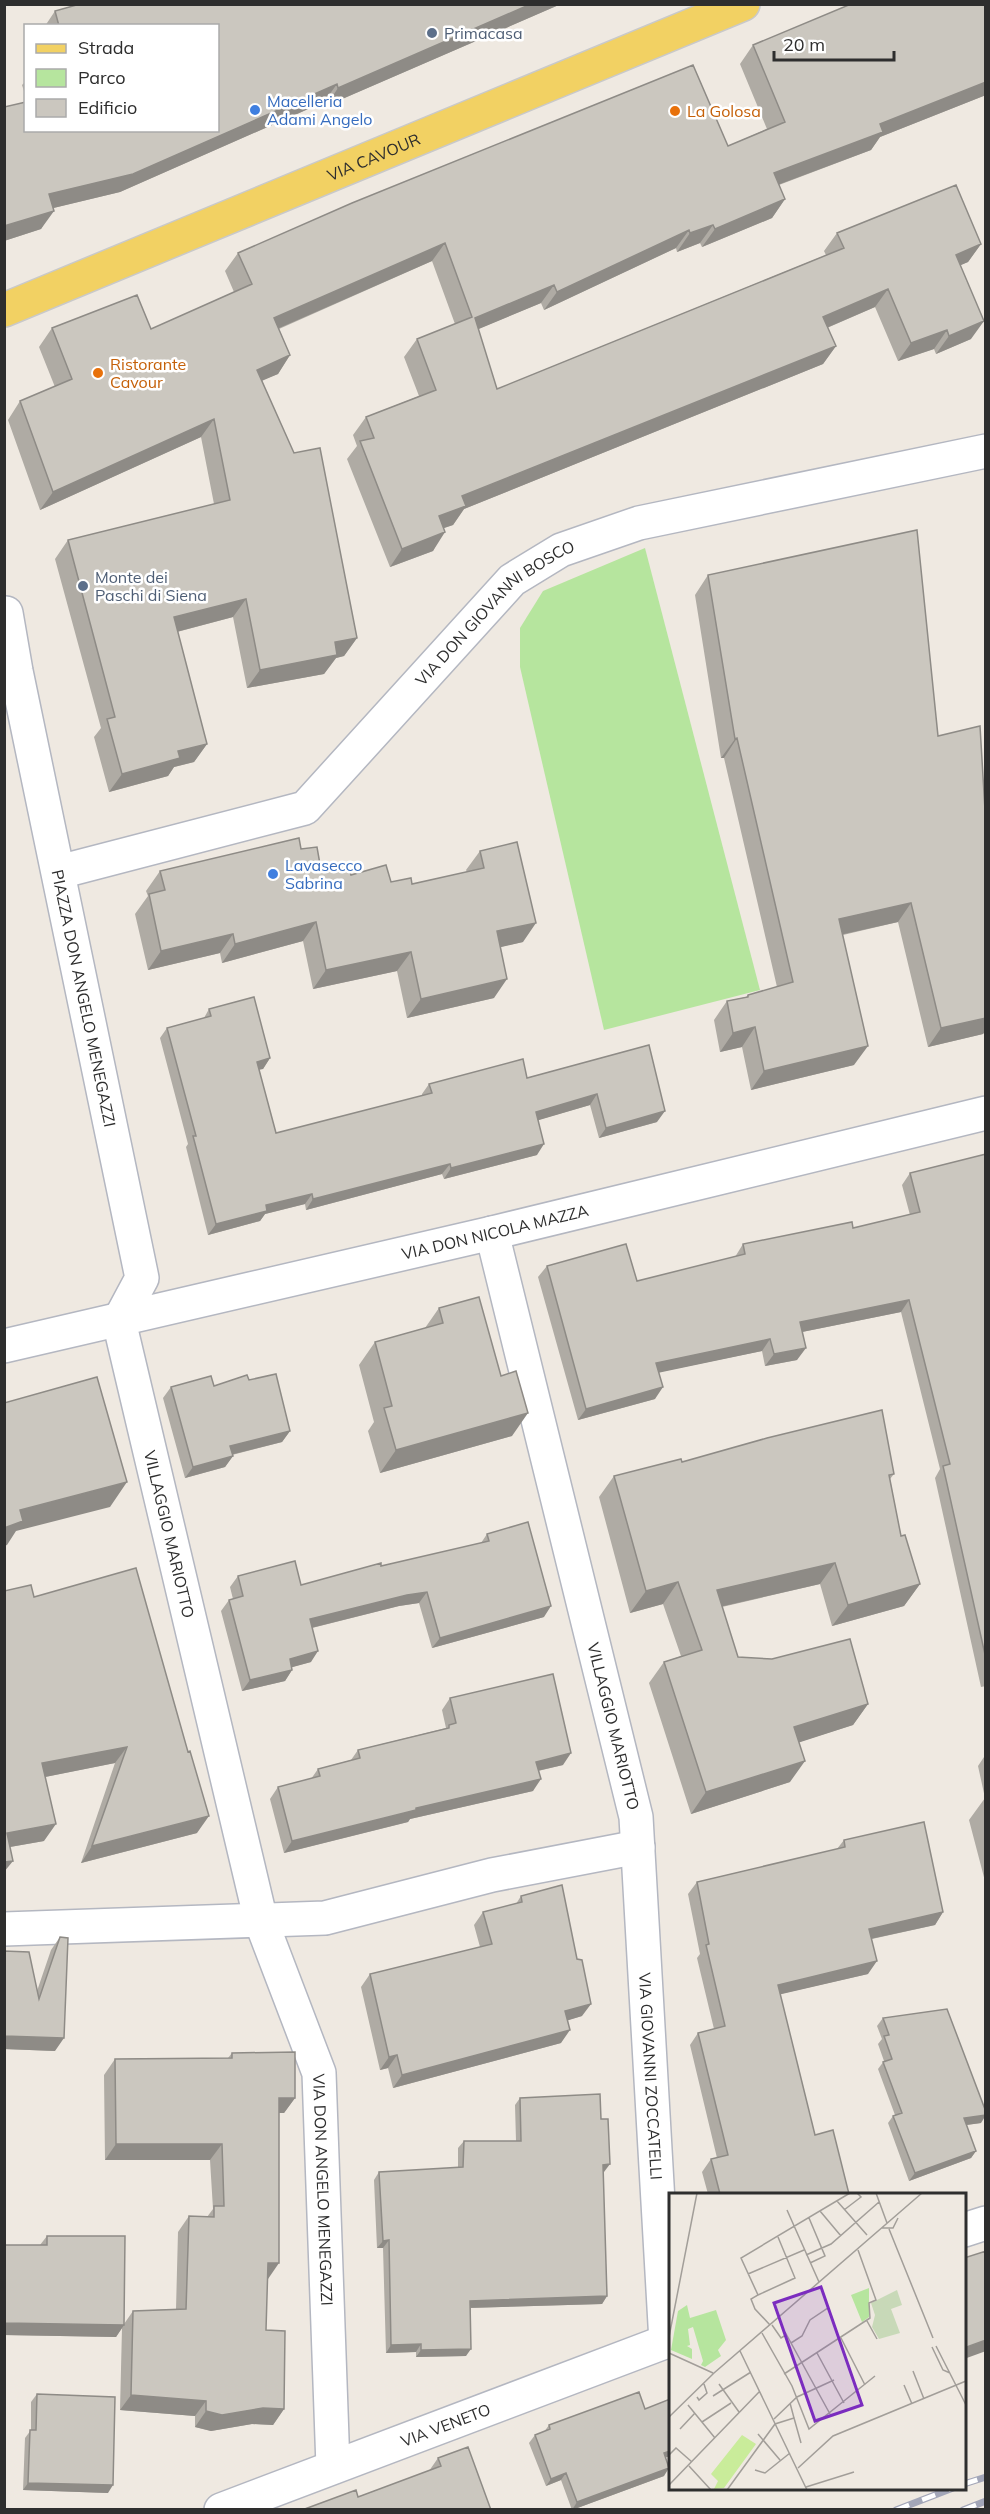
<svg xmlns="http://www.w3.org/2000/svg" width="990" height="2514" font-family="Mulish,sans-serif">
  <style>
    .green { fill: #b6e59e }
    .lines { fill: none; stroke-linecap: round; stroke-linejoin: round }
    .street-casing { stroke: #b4b7c1; stroke-width: 36 }
    .primary-casing { stroke: #c9c9c9; stroke-width: 36 }
    .street { stroke: #fff; stroke-width: 33 }
    .primary { stroke: #f2d163; stroke-width: 33 }
    .rail-casing { stroke: #a3a6b8; stroke-width: 7 }
    .rail { stroke: #fff; stroke-width: 4.5; stroke-dasharray: 14; stroke-linecap: butt }
    .wall { fill: #afaba4 }
    .shaded-wall { fill: #8e8b86 }
    .building { fill: #cbc7bf; stroke: #8e8b86; stroke-width: 1.5 }
    .service-dot { fill: #5c6f8a; stroke: #fff; stroke-width: 2 }
    .shop-dot { fill: #3f7fe0; stroke: #fff; stroke-width: 2 }
    .food-dot { fill: #e8710a; stroke: #fff; stroke-width: 2 }
    .labels { text-anchor: middle; dominant-baseline: central; stroke-width: 5; stroke-linejoin: round; paint-order: stroke }
    .service-label { font-size: 16px; fill: #4e5e75; stroke: #fff; text-anchor: start }
    .shop-label { font-size: 16px; fill: #366cbe; stroke: #fff; text-anchor: start }
    .food-label { font-size: 16px; fill: #c56008; stroke: #fff; text-anchor: start }
    .street-label { font-size: 16px; fill: #2e2e2e; stroke: #fff }
    .inset-road { fill: none; stroke: #a29e99; stroke-width: 1.5 }
    .view { fill: #7b2cbf; fill-opacity: 0.15; stroke: #7b2cbf; stroke-width: 3 }
    .inset-edge { fill: none; stroke: #2e2e2e; stroke-width: 3 }
  </style>
  <rect width="100%" height="100%" fill="#efe9e1"/>
  <path class="green" d="M645,548L760,990L604,1030L520,667V628L543,591Z"/>
  <g class="lines">
    <g class="street-casing">
      <g id="street">
        <path id="s1" d="M6,613L16,671L142,1278L119,1321"/>
        <path id="s2" d="M59,872L305,808L512,580L561,550L639,523L986,451"/>
        <path id="s3" d="M492,1233L636,1817L666,2342"/>
        <path id="s4" d="M119,1321L261,1921L319,2073L333,2467"/>
        <path id="s5" d="M4,1346L492,1233L986,1113"/>
        <path d="M4,1929L325,1918L492,1875L638,1847"/>
        <path d="M964,2230L986,2223"/>
        <path id="s6" d="M221,2510L670,2340"/>
      </g>
    </g>
    <g class="primary-casing">
      <g id="primary">
        <path id="s7" d="M4,310L743,4"/>
      </g>
    </g>
    <use href="#street" class="street"/>
    <use href="#primary" class="primary"/>
    <g class="rail-casing">
      <path id="rail" d="M964,2484L986,2477
        M896,2510L953,2488
        M963,2510L986,2501"/>
    </g>
    <use href="#rail" class="rail"/>
  </g>
  <path class="wall" d="M80,4H561L326,106L324,102L120,192L53,208L41,229L4,241V107L26,130L218,26H45L55,11Z
    M986,4V95L880,137L871,150L779,185L785,199L772,218L702,247L700,243L677,252L676,248L544,310L541,303L478,329L497,389L826,255L824,251L837,233L981,244L968,262L960,265L971,339L936,354L934,349L898,361L875,307L827,328L836,346L823,364L464,509L453,525L444,528L433,551L390,567L347,459L357,446L353,435L366,417L419,396L404,357L417,339L455,324L432,261L279,329L290,355L278,374L262,380L357,638L344,656L336,658L324,674L247,688L233,617L177,632L207,744L194,762L174,767L168,776L109,792L94,737L101,728L55,559L68,540L214,504L201,437L40,510L8,420L20,401L55,387L39,347L52,328L151,329L234,292L225,271L238,253L728,146L767,129L740,64L753,45Z
    M26,81V97L22,85Z
    M708,575L938,736L986,827V1030L983,1034L928,1047L898,922L843,935L854,1065L751,1090L742,1047L720,1052L714,1020L727,1001L746,997L748,995L777,987L724,758H721L695,595Z
    M301,849L321,870L391,882L412,884L467,872L466,870L480,851L523,942L500,947L494,998L407,1018L397,971L313,989L303,941L222,963L220,953L148,970L135,914L148,896L146,891L160,871Z
    M209,1009L270,1058L263,1069H259L276,1133L422,1096V1094L429,1084L527,1078L649,1045L657,1122L599,1138L590,1105L538,1120L537,1155L444,1179L442,1174L306,1210L305,1204L265,1214L260,1221L208,1235L186,1147L188,1144L160,1038L167,1028L204,1018Z
    M986,1154V1686L981,1687L935,1478L940,1469L901,1312L802,1332L797,1360L765,1366L762,1351L659,1372L655,1399L578,1420L538,1277L547,1266L637,1281L735,1257L743,1244L853,1228L910,1215L902,1185L910,1173Z
    M439,1308L512,1436L380,1473L368,1431L374,1422L359,1365L375,1342L425,1328Z
    M249,1380L290,1431L282,1442L232,1455L233,1456L225,1467L185,1478L163,1398L171,1387L214,1386Z
    M682,1462L894,1474L890,1479L901,1536L920,1584L904,1606L832,1626L820,1584L722,1607L738,1657L868,1704L853,1725L799,1742L790,1782L691,1814L649,1683L664,1662L681,1656L663,1604L630,1613L599,1497L614,1476Z
    M487,1534L544,1617L432,1648L419,1603L399,1606L312,1628L311,1662L292,1667V1670L285,1681L242,1691L221,1611L229,1600L233,1599L230,1587L238,1576L301,1585L481,1543Z
    M34,1597L197,1833L81,1863L115,1763L45,1777L44,1841L10,1847Z
    M450,1698L563,1765L538,1771L533,1791L410,1819L408,1822L284,1853L270,1799L278,1787L311,1779L318,1769L351,1760L358,1750L446,1728L442,1710Z
    M986,1754V1885L969,1820L985,1798L978,1766Z
    M844,1840L943,1912L935,1925L872,1939L868,1974L780,1994L815,2135L849,2194H708L702,2172L711,2159L717,2158L690,2045L698,2033L714,2029L697,1958L700,1954L688,1894L697,1882L837,1849Z
    M521,1896L582,2016L568,2020L561,2043L393,2088L388,2068L380,2070L361,1987L370,1974L480,1947L474,1925L483,1912L516,1904Z
    M60,1937L55,2051L4,2049V1951L37,1991L51,1950Z
    M883,2018L981,2123L966,2125L976,2151L971,2158L909,2181L888,2123L893,2116L895,2115L878,2069L884,2061L878,2044L882,2039L877,2026Z
    M232,2053L295,2098L284,2113H279L267,2279L266,2330L284,2409L273,2425L252,2424L211,2431L195,2427V2416L120,2410L122,2328L116,2337L4,2335V2245H40L47,2236L124,2324L133,2311L176,2309L178,2232L189,2216L207,2217L213,2209L210,2160H105L104,2075L115,2059L228,2058Z
    M520,2098L604,2172H603L607,2296L602,2304L471,2308L466,2356L416,2357V2352L386,2353L383,2248H377L374,2180L379,2172L458,2168V2148L464,2141H516L515,2105Z
    M37,2394L108,2493L23,2490L25,2438L31,2430V2402Z
    M549,2425L666,2458L664,2476L572,2510L561,2480L546,2486L529,2443L535,2435L544,2432Z
    M438,2458L491,2510L358,2497L429,2471Z"/>
  <path class="shaded-wall" d="M531,4H561L326,106L338,88Z
    M986,82V95L880,137L871,150L761,191L774,173L880,124Z
    M337,84L324,102L120,192L37,212L49,194Z
    M785,199L772,218L702,247L715,229Z
    M54,211L41,229L4,241V226Z
    M713,225L700,243L677,252L690,233Z
    M689,230L676,248L544,310L557,292Z
    M445,243L432,261L261,336L274,318Z
    M981,244L968,262L943,273L956,255Z
    M554,285L541,303L462,336L475,318Z
    M888,289L875,307L810,335L823,317Z
    M984,321L971,339L936,354L949,336Z
    M947,330L934,349L898,361L911,343Z
    M836,346L823,364L464,509L453,525L426,534L439,516L462,496Z
    M290,355L278,374L245,388L257,370Z
    M214,419L201,437L40,510L53,492Z
    M445,532L433,551L390,567L402,549Z
    M246,599L233,617L161,636L174,617Z
    M357,638L344,656L336,658L324,674L247,688L260,670L335,642Z
    M737,738L724,758H721L735,739Z
    M207,744L194,762L174,767L168,776L109,792L122,774L178,751Z
    M911,903L898,922L826,938L839,919Z
    M316,922L303,941L222,963L235,944Z
    M536,923L523,942L484,951L497,931Z
    M233,934L220,953L148,970L161,951Z
    M411,952L397,971L313,989L326,970Z
    M507,979L494,998L407,1018L421,999Z
    M986,1018V1030L983,1034L928,1047L941,1028Z
    M755,1027L742,1047L720,1052L733,1033Z
    M868,1046L854,1065L751,1090L764,1071Z
    M270,1058L263,1069L250,1072L257,1062Z
    M597,1094L590,1105L529,1123L536,1112Z
    M665,1111L657,1122L599,1138L606,1128Z
    M544,1144L537,1155L444,1179L451,1168Z
    M450,1164L442,1174L306,1210L313,1199Z
    M312,1194L305,1204L265,1214L260,1221L208,1235L216,1224L266,1205Z
    M909,1300L901,1312L792,1334L800,1322Z
    M770,1339L762,1351L648,1375L656,1363Z
    M806,1348L797,1360L765,1366L774,1354Z
    M663,1387L655,1399L578,1420L586,1409Z
    M528,1413L512,1436L380,1473L396,1450Z
    M290,1431L282,1442L222,1457L230,1446Z
    M233,1456L225,1467L185,1478L193,1467Z
    M127,1482L110,1507L16,1531L7,1545L4,1546V1528L20,1510Z
    M835,1563L820,1584L702,1611L717,1590Z
    M678,1582L663,1604L630,1613L646,1591Z
    M920,1584L904,1606L832,1626L848,1605Z
    M427,1592L419,1603L399,1606L303,1630L310,1619L407,1595Z
    M551,1606L544,1617L432,1648L440,1638Z
    M318,1651L311,1662L282,1670L290,1659Z
    M292,1670L285,1681L242,1691L250,1680Z
    M868,1704L853,1725L779,1749L794,1727Z
    M127,1747L115,1763L30,1780L42,1763Z
    M571,1753L563,1765L528,1773L536,1762Z
    M805,1761L790,1782L691,1814L706,1792Z
    M541,1779L533,1791L410,1819L408,1822L284,1853L292,1841L416,1808Z
    M209,1816L197,1833L81,1863L92,1846Z
    M56,1824L44,1841L4,1848L7,1833Z
    M13,1861L4,1872V1862Z
    M943,1912L935,1925L861,1941L869,1929Z
    M877,1961L868,1974L769,1997L778,1985Z
    M591,2004L582,2016L556,2024L565,2011Z
    M570,2030L561,2043L393,2088L402,2075Z
    M4,2036L64,2038L55,2051L4,2049Z
    M397,2055L388,2068L380,2070L389,2057Z
    M279,2098H295L284,2113H267Z
    M986,2115L981,2123L959,2126L964,2118Z
    M116,2144H222L210,2160H105Z
    M976,2151L971,2158L909,2181L915,2173Z
    M610,2164L604,2172H598L603,2165Z
    M389,2240L383,2248H377L383,2241Z
    M268,2263H279L268,2279L257,2278Z
    M607,2296L602,2304L465,2308L470,2301Z
    M4,2323L124,2325L116,2337L4,2335Z
    M986,2340V2351L964,2359V2348Z
    M421,2344L416,2352L386,2353L391,2345Z
    M471,2349L466,2356L416,2357L421,2350Z
    M131,2395L206,2401L195,2416L120,2410Z
    M263,2408L284,2409L273,2425L252,2424L211,2431L195,2427L206,2411Z
    M670,2451V2456L659,2460L664,2453Z
    M669,2468L664,2476L572,2510L577,2502Z
    M566,2473L561,2480L546,2486L551,2479Z
    M28,2483L113,2485L108,2493L23,2490Z"/>
  <path class="building" d="M80,4H531L338,88L337,84L133,174L49,194L54,211L4,226V107L26,102V130H218V26H59L55,11Z
    M851,4H986V82L880,124L883,132L774,173L785,199L715,229L713,225L690,233L689,230L557,292L554,285L475,318L497,389L844,248L837,233L956,185L981,244L956,255L984,321L949,336L947,330L911,343L888,289L823,317L836,346L462,496L466,506L439,516L445,532L402,549L360,441L374,438L366,417L436,390L417,339L472,317L445,243L274,318L290,355L257,370L294,453L320,448L357,638L335,642L337,655L260,670L246,599L174,617L207,744L178,751L180,758L122,774L107,719L115,717L68,540L230,500L214,419L53,492L20,401L72,379L52,328L137,295L151,329L252,284L238,253L352,203L693,65L728,146L785,122L753,45Z
    M917,530L938,736L980,726L986,827V1018L941,1028L911,903L839,919L868,1046L764,1071L755,1027L733,1033L727,1001L748,997V995L793,982L737,738L735,739L708,575Z
    M299,838L301,849L317,847L321,870L347,864L351,875L386,865L391,882L411,878L412,884L484,868L480,851L517,842L536,923L497,931L507,979L421,999L411,952L326,970L316,922L235,944L233,934L161,951L149,894L165,890L160,871Z
    M254,997L270,1058L257,1062L276,1133L432,1093L429,1084L523,1059L527,1078L649,1045L665,1111L606,1128L597,1094L536,1112L544,1144L451,1168L450,1164L313,1199L312,1194L266,1205L267,1211L216,1224L193,1136H196L167,1028L211,1016L209,1009Z
    M986,1154V1659L943,1466L950,1464L909,1300L800,1322L806,1348L774,1354L770,1339L656,1363L663,1387L586,1409L547,1266L626,1244L637,1281L745,1254L743,1244L852,1222L853,1228L920,1212L910,1173Z
    M479,1297L501,1376L516,1371L528,1413L396,1450L384,1408L392,1406L375,1342L443,1323L439,1308Z
    M276,1374L290,1431L230,1446L233,1456L193,1467L171,1387L211,1376L214,1386L247,1375L249,1380Z
    M97,1377L127,1482L20,1510L23,1521L4,1528V1403Z
    M882,1410L894,1474L889,1475L901,1536L905,1535L920,1584L848,1605L835,1563L717,1590L738,1657L772,1659L850,1639L868,1704L794,1727L805,1761L706,1792L664,1662L702,1650L678,1582L646,1591L614,1476L681,1459L682,1462L767,1438Z
    M528,1522L551,1606L440,1638L427,1592L407,1595L310,1619L318,1651L290,1659L292,1670L250,1680L229,1600L243,1596L238,1576L295,1561L301,1585L381,1563V1566L489,1541L487,1534Z
    M136,1568L188,1752L190,1751L209,1816L92,1846L127,1747L42,1763L56,1824L7,1833L13,1861L4,1862V1591L31,1585L34,1597Z
    M553,1674L571,1753L536,1762L541,1779L416,1808V1810L292,1841L278,1787L320,1776L318,1769L360,1758L358,1750L449,1728V1725L456,1723L450,1698Z
    M924,1822L943,1912L869,1929L877,1961L778,1985L815,2135L833,2130L849,2194H720L711,2159L728,2155L698,2033L725,2026L706,1945L709,1944L697,1882L845,1847L844,1840Z
    M562,1885L577,1959L582,1960L591,2004L565,2011L570,2030L402,2075L397,2055L389,2057L370,1974L492,1944L483,1912L522,1902L521,1896Z
    M60,1937L68,1938L64,2038L4,2036V1951L29,1952L39,1999Z
    M947,2009L986,2112V2115L964,2118L976,2151L915,2173L893,2116L902,2113L883,2062L892,2059L884,2036L889,2035L883,2018Z
    M295,2052V2098H279V2263H268L266,2330L285,2331L284,2409L263,2408L222,2415L206,2411V2401L131,2395L133,2311L186,2309L189,2216L214,2217V2206H224L222,2144H116L115,2059L232,2058V2053Z
    M600,2094L601,2119H608L610,2164L603,2165L607,2296L470,2301L471,2349L421,2350V2344L391,2345L389,2240L383,2241L379,2172L463,2167L464,2141H521L520,2098Z
    M47,2236H125L124,2325L4,2323V2245H47Z
    M986,2251V2340L964,2348V2258Z
    M639,2392L645,2409L670,2399V2451L664,2453L669,2468L577,2502L566,2473L551,2479L535,2435L550,2429L549,2425Z
    M37,2394L115,2397L113,2485L28,2483L30,2430H36Z
    M468,2447L491,2510H302L356,2490L358,2497L441,2466L438,2458Z"/>
  <g class="service-dot">
    <circle cx="432" cy="33" r="6"/>
    <circle cx="83" cy="586" r="6"/>
  </g>
  <g class="shop-dot">
    <circle cx="255" cy="110" r="6"/>
    <circle cx="273" cy="874" r="6"/>
  </g>
  <g class="food-dot">
    <circle cx="675" cy="111" r="6"/>
    <circle cx="98" cy="373" r="6"/>
  </g>
  <g class="labels">
    <g class="service-label">
      <text x="444" y="33">Primacasa</text>
      <text x="95" y="577">Monte dei<tspan x="95" dy="18">Paschi di Siena</tspan></text>
    </g>
    <g class="shop-label">
      <text x="267" y="101">Macelleria<tspan x="267" dy="18">Adami Angelo</tspan></text>
      <text x="285" y="865">Lavasecco<tspan x="285" dy="18">Sabrina</tspan></text>
    </g>
    <g class="food-label">
      <text x="687" y="111">La Golosa</text>
      <text x="110" y="364">Ristorante<tspan x="110" dy="18">Cavour</tspan></text>
    </g>
    <g class="street-label">
      <text stroke="none"><textPath href="#s7" startOffset="400">VIA CAVOUR</textPath></text>
      <text stroke="none"><textPath href="#s2" startOffset="528">VIA DON GIOVANNI BOSCO</textPath></text>
      <text stroke="none"><textPath href="#s1" startOffset="393">PIAZZA DON ANGELO MENEGAZZI</textPath></text>
      <text stroke="none"><textPath href="#s5" startOffset="504">VIA DON NICOLA MAZZA</textPath></text>
      <text stroke="none"><textPath href="#s4" startOffset="219">VILLAGGIO MARIOTTO</textPath></text>
      <text stroke="none"><textPath href="#s3" startOffset="508">VILLAGGIO MARIOTTO</textPath></text>
      <text stroke="none"><textPath href="#s3" startOffset="861">VIA GIOVANNI ZOCCATELLI</textPath></text>
      <text stroke="none"><textPath href="#s4" startOffset="896">VIA DON ANGELO MENEGAZZI</textPath></text>
      <text stroke="none"><textPath href="#s6" startOffset="240">VIA VENETO</textPath></text>
    </g>
  </g>
  <g transform="translate(669 2193)">
    <rect width="297" height="297" fill="#efe9e1"/>
    <path d="M200,95V124L193,129L182,102ZM18,112L21,125L47,117L57,147L49,157L52,163L36,174L32,172L34,168L24,134L19,136L21,152L18,153L23,156V166L2,157L9,118Z" fill="#b6e59e"/>
    <path d="M228,97L233,112L222,116L231,140L210,146L203,134L206,122L202,110Z" fill="#c8d9b8"/>
    <path d="M73,242L87,251L55,295L45,296L49,288L42,281Z" fill="#c9ec9a"/>
    <path class="inset-road" d="M207,0L218,30M168,8L198,42M118,17L150,89M175,17L192,4L188,0M151,18L172,43M140,25L156,63L141,70M213,35H224L229,25M220,36L264,145M137,62L162,51L210,9M79,81L135,57M89,102L126,85L109,44M198,128L208,146M101,132L86,116L82,106L89,102L72,65L181,0M103,132L112,145L117,142M116,139L161,221M93,140L123,193L140,236L206,183M0,144L28,0M172,145L196,192M122,150L133,143L141,127L159,115L164,128M267,153L297,212M263,154L274,177L281,180M71,158L138,297M0,160L44,180M148,160L175,210M244,178L255,206M115,181L201,125L200,110L207,107L189,57M50,191L70,219M235,192L243,211M44,203L82,179M28,204L30,207L38,200L35,191M19,212L46,245M0,224L45,180L253,0M125,225L132,250M105,226L128,204L165,187M33,229L62,210M11,236L26,220M89,241L111,267M0,262L7,255L23,269M20,273L42,297M129,275L164,243L297,188M86,277L96,280L121,260M0,292L91,198M137,294L185,279M58,297L106,231L125,225L121,210"/>
    <path class="view" d="M152,94L193,212L146,228L105,110Z"/>
    <rect width="297" height="297" class="inset-edge"/>
  </g>
  <rect width="990" height="2514" fill="none" stroke="#2e2e2e" stroke-width="12"/>
  <rect x="24" y="24" width="195" height="108" fill="#ffffff" stroke="#ababab" stroke-width="1.5"/>
  <rect x="36" y="44" width="30" height="9" fill="#f2d163" stroke="#ababab" stroke-width="1.5"/>
  <text x="78" y="54" font-size="18" fill="#2e2e2e">Strada</text>
  <rect x="36" y="69" width="30" height="18" fill="#b6e59e" stroke="#ababab" stroke-width="1.5"/>
  <text x="78" y="84" font-size="18" fill="#2e2e2e">Parco</text>
  <rect x="36" y="99" width="30" height="18" fill="#cbc7bf" stroke="#ababab" stroke-width="1.5"/>
  <text x="78" y="114" font-size="18" fill="#2e2e2e">Edificio</text>
  <path d="M774 51v9h120v-9" fill="none" stroke="#2e2e2e" stroke-width="3"/>
  <text x="783" y="51" font-size="18" fill="#2e2e2e" stroke="#ffffff" stroke-width="4.5" paint-order="stroke">20 m</text>
</svg>
